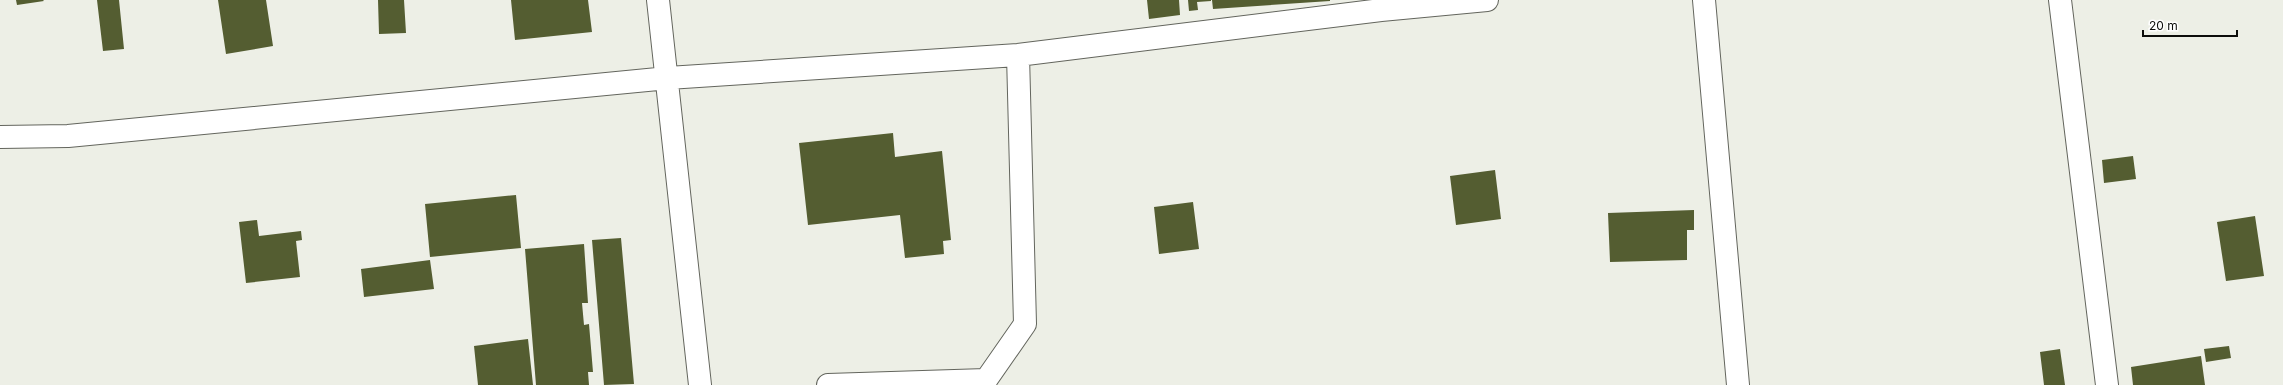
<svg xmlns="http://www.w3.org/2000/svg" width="2283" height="385" font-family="Inter,sans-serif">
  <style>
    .building { fill: #545d31 }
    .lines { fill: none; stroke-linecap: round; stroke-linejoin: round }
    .minor-casing { stroke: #63655d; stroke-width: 24 }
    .minor { stroke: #fff; stroke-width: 22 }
  </style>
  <rect width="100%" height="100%" fill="#edefe6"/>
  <path class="building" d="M16,0H43L44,1L17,5Z
    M97,0H119L124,49L103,51Z
    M218,0H266L273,46L226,54Z
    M378,0H404L406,33L379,34Z
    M511,0H588L592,32L515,40Z
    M1147,0H1179L1180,15L1149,19Z
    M1188,0H1211V1L1197,2L1198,10L1189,11Z
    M1212,0H1330V1L1213,9Z
    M893,133L895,157L942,151L951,240L943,241L944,254L905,258L900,215L808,225L799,143Z
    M2133,156L2136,179L2104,183L2102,160Z
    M1495,170L1501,219L1456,225L1450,176Z
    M516,195L521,248L430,257L425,204Z
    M1193,202L1199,249L1159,254L1154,207Z
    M1694,210V230H1687V260L1610,262L1608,213Z
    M2255,216L2264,276L2226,281L2217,222Z
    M257,220L259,236L301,231L302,240L296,241L300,277L246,283L239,222Z
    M621,238L634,384L604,385L592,240Z
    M584,244L588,303H582L584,325L589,324L593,372H588L589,385H536L525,249Z
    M430,260L434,289L364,297L361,269Z
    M528,339L533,385H478L474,346Z
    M2229,346L2231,358L2206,362L2204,349Z
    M2060,349L2065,385H2044L2040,352Z
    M2201,356L2205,385H2133L2131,367Z"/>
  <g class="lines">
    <g class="minor-casing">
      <path id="minor" d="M658,0L700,385
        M1704,0L1738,385
        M2060,0L2107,385
        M0,137L68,136L668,78L1018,55L1381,10L1487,0
        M828,385L986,380
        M985,385L986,380L1025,324L1018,55"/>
    </g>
    <use href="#minor" class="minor"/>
  </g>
  <path d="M2143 30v6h94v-6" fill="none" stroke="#0c0d0a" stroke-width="2"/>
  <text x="2149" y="30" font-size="12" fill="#0c0d0a" stroke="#ffffff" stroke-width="3" paint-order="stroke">20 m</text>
</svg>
